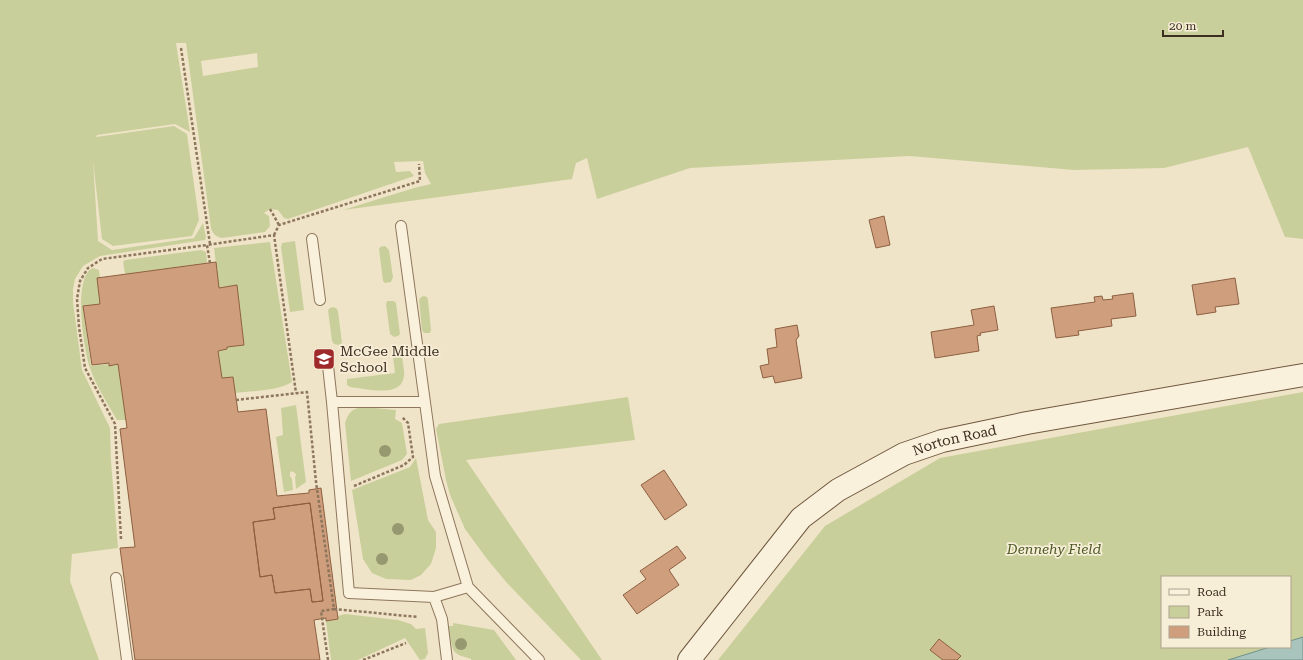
<svg xmlns="http://www.w3.org/2000/svg" width="1303" height="660" font-family="'Roboto Serif',serif">
  <style>
    .green { fill: #c9cf9b; fill-rule: evenodd }
    .water { fill: #a9c4bc; stroke: #6f938a }
    .building { fill: #cf9f7d; stroke: #8d5f41; fill-rule: evenodd }
    .lines { fill: none; stroke-linecap: round; stroke-linejoin: round }
    .lane-casing { stroke: #8d765c; stroke-width: 12 }
    .secondary-casing { stroke: #6f573f; stroke-width: 24 }
    .path { stroke: #8d765c; stroke-width: 2.5; stroke-dasharray: 3 2; stroke-linecap: butt }
    .lane { stroke: #faf1dc; stroke-width: 10 }
    .secondary { stroke: #faf1dc; stroke-width: 22 }
    .tree { fill: #96986f }
    .labels { text-anchor: middle; dominant-baseline: central; stroke-width: 3.5; stroke-linejoin: round; paint-order: stroke }
    .poi-label { font-size: 14px; fill: #3d2e20; stroke: #f7eed8; text-anchor: start }
    .street-label { font-size: 14px; fill: #3d2e20; stroke: #f7eed8 }
    .park-label { font-size: 14px; font-style: italic; fill: #4d5a26; stroke: #f7eed8 }
  </style>
  <rect width="100%" height="100%" fill="#f0e4c8"/>
  <path class="green" d="M0,0H1303V239L1285,237L1248,147L1164,168L1074,170L909,156L690,168L597,199L587,158L576,163L572,179L343,210L414,188L431,184L425,173L423,161L394,162L396,172L410,171L414,176L288,219L284,218L278,210L270,209L264,213L269,216L270,226L265,232L222,238C216,237 213,234 211,228L186,43H176L190,132L175,124L97,135L96,137L174,126L187,134L199,220L192,236L113,246L102,239L93,161L98,241L112,250L194,238L203,223L206,237L205,240L100,256L83,266L75,279L73,289V302L82,370L110,428L111,461L118,548L72,554L70,581L99,660H0ZM257,53L258,67L203,76L201,61Z
    M295,241L304,310L290,312L281,247L282,243Z
    M270,242L292,382C278,391 251,391 235,393L233,377L222,378L218,351L227,349V347L244,344L237,286L219,288L214,248Z
    M385,246L389,250L393,277L391,282L385,283L383,281L379,249L380,247Z
    M201,250L206,252L207,263L125,274L123,262L125,260Z
    M93,268L99,270L100,278H97L100,304L83,306L91,366L108,364L109,366L118,364L126,420H117C108,404 96,386 90,368C84,351 72,276 93,268Z
    M424,296L427,297L428,300L431,330L430,333H424L422,330L419,300L421,297Z
    M387,301H394L396,303L400,334L398,336L394,337L390,334L386,304Z
    M333,307L336,308L338,311L342,343L339,345L334,344L332,341L328,310L330,308Z
    M395,355H401C403,359 403,365 404,370C407,400 368,389 350,387L347,385V379L395,373L393,357Z
    M1303,392V660H718L825,526L940,458ZM1162,577H1290V647H1162Z
    M628,397L635,440L466,460L602,660H581L507,583L487,559L465,529L450,495L446,480L436,429L439,424Z
    M296,405L306,482L296,489L295,477L296,475L295,473L291,471L290,473V476L292,479L293,490L284,492L276,437L283,435L281,408Z
    M364,407L396,410L395,419L402,423L407,454L402,460L351,481L345,423C349,412 352,408 364,407Z
    M416,458L428,520L436,532V548L431,564L421,575L411,580L386,579L372,573L363,559L352,490L410,467Z
    M345,614L398,620L411,624L416,629L425,628L428,653L425,659L420,660L405,638L358,660H331L326,621L338,619V616Z
    M453,623L494,630L516,660H471V659C466,657 459,656 456,653C451,650 450,632 448,626H453Z"/>
  <path class="water" d="M1303,637V660H1228L1270,647H1290V641Z"/>
  <path class="building" d="M884,216L890,245L876,248L869,220Z
    M216,262L219,288L237,285L244,345L227,347V349L218,351L222,378L233,377L238,412L266,409L277,496L309,493V490L321,488L338,619L326,621V618L314,620L320,660H135L120,548L135,547L120,429L127,428L118,364L109,366V363L92,365L83,306L100,304L97,278ZM310,503L323,601L312,602L310,589L275,593L272,575L260,577L253,522L275,519L273,508Z
    M1235,278L1239,304L1215,307L1216,312L1197,315L1192,285Z
    M1133,293L1136,316L1111,319L1112,326L1078,331L1079,335L1056,338L1051,308L1095,302L1094,297L1102,296L1103,300L1113,299L1112,296Z
    M994,306L998,330L980,333L981,335L977,336L979,351L935,358L931,332L974,325L971,310Z
    M797,325L799,336L796,340L802,378L775,383L773,376L763,378L760,366L769,364L767,349L777,347L775,329Z
    M664,470L687,505L665,520L641,485Z
    M310,503L323,601L312,602L310,589L275,593L272,575L260,577L253,522L275,519L273,508Z
    M677,546L686,558L669,570L679,585L637,614L623,595L646,579L640,571Z
    M939,639L961,656L957,660H943L930,650Z"/>
  <g class="lines">
    <g class="lane-casing">
      <path id="lane" d="M401,226L435,476L468,587L539,660
        M312,239L320,300
        M327,357L332,402H425
        M332,402L349,593L434,597L468,587
        M116,578L127,660
        M434,597L442,619L447,660"/>
    </g>
    <g class="secondary-casing">
      <g id="secondary">
        <path id="s1" d="M689,660L801,518L838,490L904,454L942,441L1027,423L1303,375"/>
      </g>
    </g>
    <path class="path" d="M181,48L210,244
      M270,209L279,225
      M274,235L279,225L420,181L419,164
      M210,263L207,245L274,235L296,393
      M236,400L307,392L316,482L334,609L418,617
      M354,486L404,465L413,457L408,423L402,417
      M121,539L115,424L85,368L79,327L77,299L80,281L88,268L102,259L207,245
      M328,660L321,611L334,609
      M363,660L406,643"/>
    <use href="#lane" class="lane"/>
    <use href="#secondary" class="secondary"/>
  </g>
  <g class="tree">
    <circle cx="385" cy="451" r="6"/>
    <circle cx="398" cy="529" r="6"/>
    <circle cx="382" cy="559" r="6"/>
    <circle cx="461" cy="644" r="6"/>
  </g>
  <defs>
    <g id="school-square" transform="scale(1.15)"><rect x="-9" y="-9" width="18" height="18" rx="4" fill="#9e2a2b" stroke="#f7eed8"/><path d="M0-5L7-2L0 1L-7-2ZM-4 1L0 2.5L4 1V4Q0 6-4 4Z" fill="#fff"/></g>
  </defs>
  <g fill-rule="evenodd">
    <use href="#school-square" x="324" y="359"/>
  </g>
  <g class="labels">
    <g class="poi-label">
      <text x="340" y="351">McGee Middle<tspan x="340" dy="16">School</tspan></text>
    </g>
    <g class="street-label">
      <text stroke="none"><textPath href="#s1" startOffset="355">Norton Road</textPath></text>
    </g>
    <g class="park-label">
      <text x="1054" y="549">Dennehy Field</text>
    </g>
  </g>
  <rect x="1161" y="576" width="130" height="72" fill="#f7eed8" stroke="#ada18e"/>
  <rect x="1169" y="589" width="20" height="6" fill="#faf1dc" stroke="#ada18e"/>
  <text x="1197" y="596" font-size="12" fill="#3d2e20">Road</text>
  <rect x="1169" y="606" width="20" height="12" fill="#c9cf9b" stroke="#ada18e"/>
  <text x="1197" y="616" font-size="12" fill="#3d2e20">Park</text>
  <rect x="1169" y="626" width="20" height="12" fill="#cf9f7d" stroke="#ada18e"/>
  <text x="1197" y="636" font-size="12" fill="#3d2e20">Building</text>
  <path d="M1163 30v6h60v-6" fill="none" stroke="#3d2e20" stroke-width="2"/>
  <text x="1169" y="30" font-size="12" fill="#3d2e20" stroke="#f7eed8" stroke-width="3" paint-order="stroke">20 m</text>
</svg>
